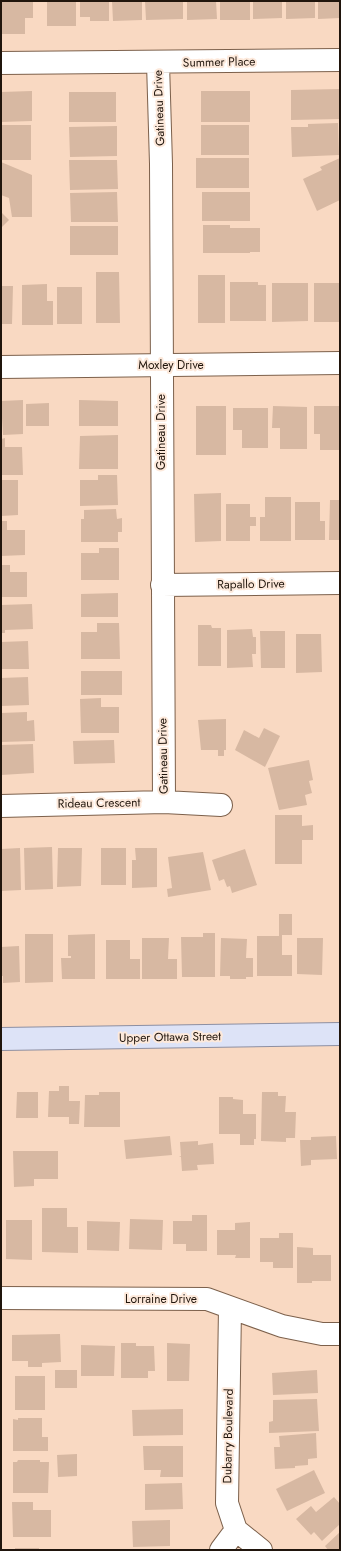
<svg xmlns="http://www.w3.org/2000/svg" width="341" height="1551" font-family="Jost,sans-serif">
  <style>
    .building { fill: #d7b8a2 }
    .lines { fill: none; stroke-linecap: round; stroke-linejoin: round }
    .minor-casing { stroke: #7c604b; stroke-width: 24 }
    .major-casing { stroke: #8d8fa2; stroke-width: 24 }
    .minor { stroke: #fff; stroke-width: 22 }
    .major { stroke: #dde3f7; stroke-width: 22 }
    .labels { text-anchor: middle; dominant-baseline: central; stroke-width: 4; stroke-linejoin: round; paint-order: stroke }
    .street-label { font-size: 12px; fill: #20150c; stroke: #fde9db }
  </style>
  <rect width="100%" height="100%" fill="#f9d9c2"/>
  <path class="building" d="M1,1H33V18H25V34H1Z
    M47,1H76V26H47Z
    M80,1H109V21H90V17H80Z
    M112,1H142V20L113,21Z
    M145,1H183V19L146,20Z
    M187,1H216L217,19L187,20Z
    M220,1H250V20H220Z
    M253,1H282V18L253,19Z
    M286,1H315V18L286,19Z
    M318,1H340V18L318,19Z
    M340,89V119L291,120V90Z
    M32,91V121L1,122V92Z
    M201,91H250V122H201Z
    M69,92H116V122H69Z
    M338,123L339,155L292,157L291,127H308V124Z
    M1,125H31V160H2Z
    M201,125H249V155H201Z
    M117,126V156L70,157L69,127Z
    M196,158H249V188H196Z
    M340,158V200L317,211L303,179L322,170L320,167Z
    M69,160H117L118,189L70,190Z
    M1,162L32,175V217H12L9,198L1,195Z
    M117,192L118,222H71L70,193Z
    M202,192H250V221H202Z
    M1,212L9,220L1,228Z
    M203,225H230V228H260V252H250V253H203Z
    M70,226H118V255H70Z
    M96,272H119L120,323H96Z
    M198,275H225V323H198Z
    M230,282H258V285H266V321H230Z
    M272,283H308V321L272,322Z
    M314,283H340V322H314Z
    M47,284V301H53V325H22V285Z
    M1,286H13L12,324H1Z
    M57,287H82V324H57Z
    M23,400V434L3,435L1,401Z
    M79,400L118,401V426H79Z
    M49,403V426H26V404Z
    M196,406H226V455H196Z
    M273,406L307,407V449H280V428H272Z
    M314,406H340V450H320V434H314Z
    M233,408H268V448H242V430H233Z
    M118,435V469H79L80,436Z
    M5,438V447H22L23,475H1V439Z
    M98,475H117L118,505L80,506V480H98Z
    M1,480H18V515L1,516Z
    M221,493V541L195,542L194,494Z
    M265,497H291V541H260V517H265Z
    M330,500H340V540H329Z
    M295,502H320V521H325V540H295Z
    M226,504H250V517H256V526H250V541H226Z
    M116,509L117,519L122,518V532H118V542H81V519H84V510Z
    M1,521H7V530H25V555L1,556Z
    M99,548H119V580H81V553H99Z
    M1,565H10V572H27V597H1Z
    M118,593V617H81V594Z
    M32,604L33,629L5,630V633H1V605Z
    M97,623H119L120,659H81V632H97Z
    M198,625H211L212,628H221V666H198Z
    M252,629L253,637H256V654H252L253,667L227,668V630Z
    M260,631H285V668H261Z
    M296,634H321L322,672L296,673Z
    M28,641L29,669H1V642Z
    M81,671H122V695H81Z
    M28,677L29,705L1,706V678Z
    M101,698V707H119V733H81L80,699Z
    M27,712V721L34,720L35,741L1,742V713Z
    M226,719V750H224V756H218V750H201L198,720Z
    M264,728L280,736L265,767L235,750L244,730L259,738Z
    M114,740L115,763L74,764L73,741Z
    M33,744L34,773L1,775V745Z
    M309,760L313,780L309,781L312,793L305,795L307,805L279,810L268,768Z
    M275,815H302V826L313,825V840H302V864H275Z
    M52,847L53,889L25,890L24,848Z
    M20,848L21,890L1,891V849Z
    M58,848H82L81,886L57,887Z
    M101,848H126V885H101Z
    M135,848H157V887L132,888V860H136Z
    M245,849L257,885L232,893L230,886L227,887L224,879L219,881L212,860Z
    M203,852L211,890L168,897L167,889L172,888L168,857Z
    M279,914H292V935H282V955H292V976H257V936H279Z
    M203,933H215V977H182L181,937H203Z
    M25,934H53V982L25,983Z
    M95,934V979H62L61,958H71V956H68V935Z
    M142,938H169L168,959H177V979H142Z
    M221,938L247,939L246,958H253V977H246V979H230V976H220Z
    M297,938H323L322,975L297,974Z
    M106,940H130V959H140V979H106Z
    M19,946L20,982L3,983V976H1V947Z
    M59,1086H69V1101H80L79,1124H69V1117H48L49,1091H59Z
    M17,1092H38V1118H16Z
    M99,1092H120V1127H84L85,1095H99Z
    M262,1092H278V1096H286L285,1112H296L295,1138H286V1142L261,1141Z
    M219,1097H233V1099L243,1100V1114H256V1139H254V1145H240V1134H219Z
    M170,1136L172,1155L126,1159L124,1140Z
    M336,1136L337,1159L311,1160V1165L301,1166L300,1140H311V1137Z
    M198,1141V1145L213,1143L214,1164L197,1165L198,1170L182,1171L181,1157L179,1156H181L180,1142Z
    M13,1151H58V1179H34V1186L14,1187Z
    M42,1208H67V1227H78V1253L42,1252Z
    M192,1215H207V1251H186V1244H173V1221H192Z
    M130,1219L163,1220L162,1250L129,1249Z
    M6,1220H32V1260L6,1259Z
    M87,1221L120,1222L119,1251L87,1250Z
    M250,1222V1258H235L236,1255H217V1230H235V1223Z
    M279,1233H293V1268H273V1262H260V1238H279Z
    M297,1247L313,1248V1255H331V1281H312V1283H297Z
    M60,1334L61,1362L42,1363V1367H28V1361H12V1335Z
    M121,1343H136V1346H154L155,1371H148V1378H121Z
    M167,1343L190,1344L189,1381H167Z
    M81,1345L115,1346L114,1376H81Z
    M55,1370H77V1388H55Z
    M317,1370L318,1393L273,1395L272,1373Z
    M15,1376H45V1410H15Z
    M317,1399L319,1431L269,1433V1422L273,1421V1400Z
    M183,1409V1435L133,1436L132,1410Z
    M18,1418H42V1437H48V1451H13V1419L18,1420Z
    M316,1433L317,1458L308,1459V1465L295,1466V1468L275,1469L274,1447H280L279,1436Z
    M143,1446H183V1477H160L161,1470H144Z
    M77,1454V1476L58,1477L57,1455Z
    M18,1460H40V1462H49L48,1493H13V1462H17Z
    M314,1470L325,1493L287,1511L276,1489Z
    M182,1483L183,1509L145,1510V1484Z
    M334,1497L340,1504V1524L322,1541L314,1532L311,1535L296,1519L311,1506L316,1512Z
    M12,1502H33V1510H51V1537H13Z
    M170,1520V1546L133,1547L132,1521Z
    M340,1532V1550H328L325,1546Z
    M15,1548H39V1550H15Z"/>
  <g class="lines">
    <g class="minor-casing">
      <path id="minor" d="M1,63L340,60
        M158,63L161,164L164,802
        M1,367L340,363
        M162,585L340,583
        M1,806L164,802L221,805
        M1,1298L207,1299L282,1326L322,1334H340
        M230,1308L227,1503L236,1530L261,1550
        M221,1550L236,1530"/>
    </g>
    <g class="major-casing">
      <path id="major" d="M1,1039L340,1034"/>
    </g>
    <use href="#minor" class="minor"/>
    <use href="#major" class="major"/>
  </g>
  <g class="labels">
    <g class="street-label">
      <text transform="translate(219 62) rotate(-1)">Summer Place</text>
      <text transform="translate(159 108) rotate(-92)">Gatineau Drive</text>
      <text x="171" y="365">Moxley Drive</text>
      <text transform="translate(161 432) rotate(-90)">Gatineau Drive</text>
      <text transform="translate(251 584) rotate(-1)">Rapallo Drive</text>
      <text transform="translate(163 756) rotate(-91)">Gatineau Drive</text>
      <text transform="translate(99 803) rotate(-1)">Rideau Crescent</text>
      <text transform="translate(170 1037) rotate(-1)">Upper Ottawa Street</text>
      <text x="161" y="1299">Lorraine Drive</text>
      <text transform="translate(228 1436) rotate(-89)">Dubarry Boulevard</text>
    </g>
  </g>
  <rect width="341" height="1551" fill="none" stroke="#20150c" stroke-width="4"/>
</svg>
